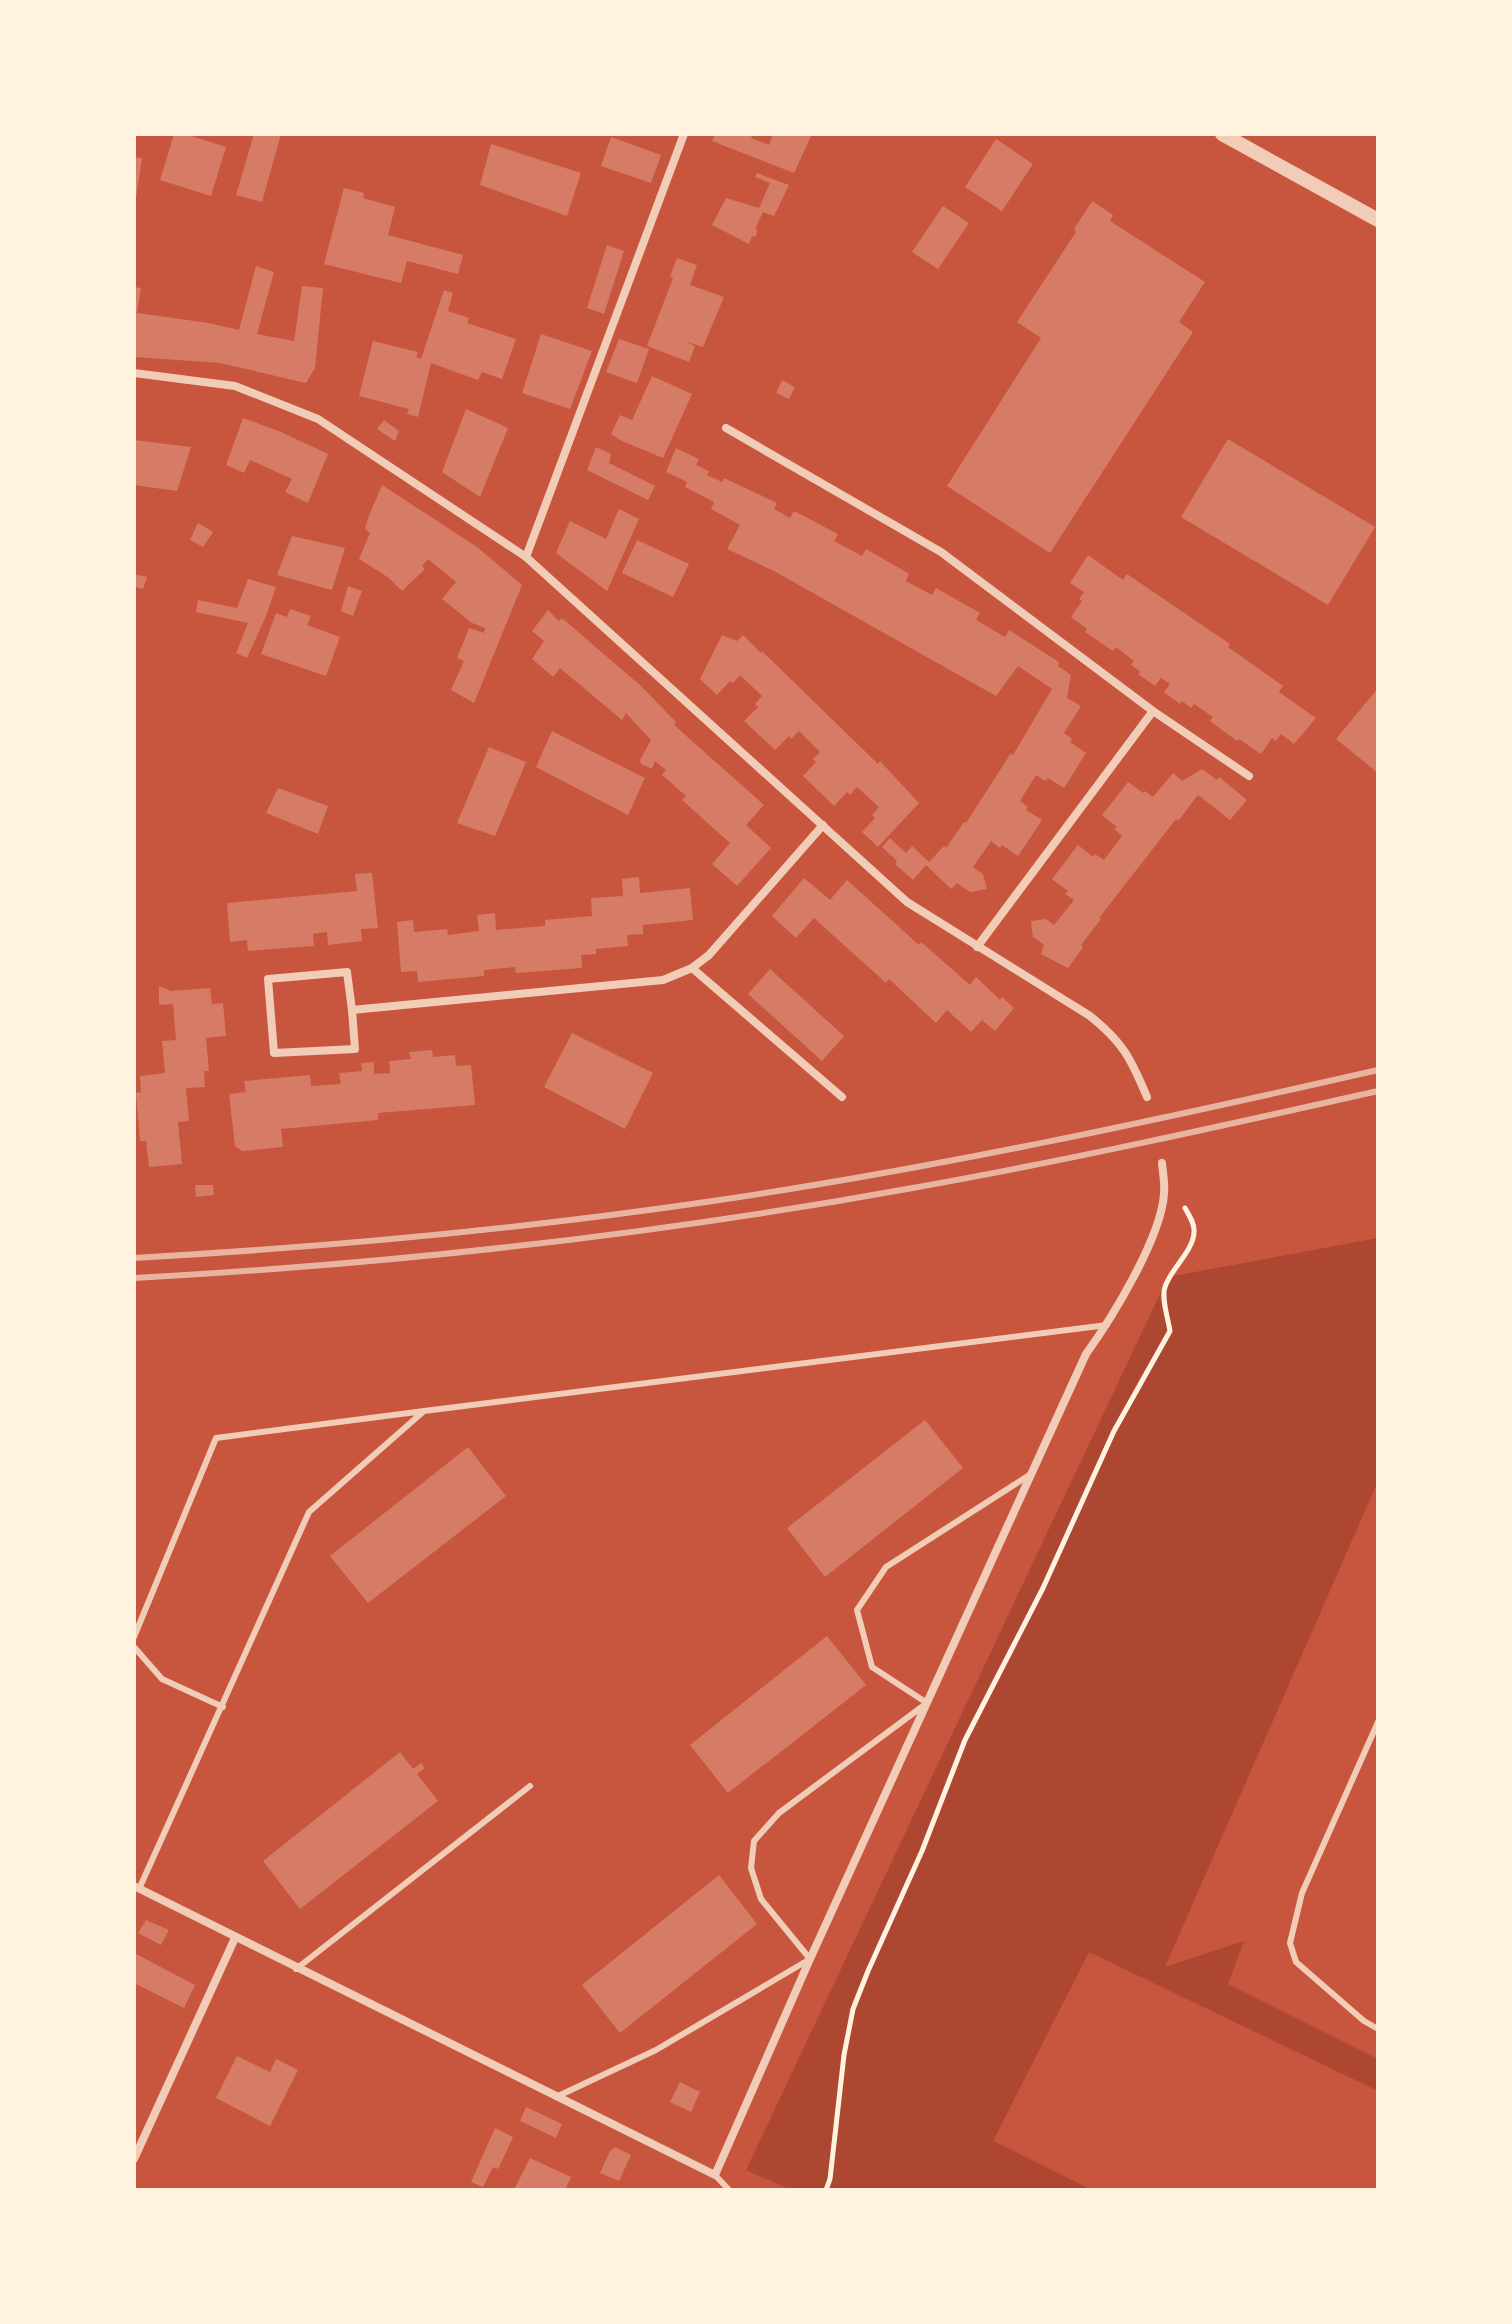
<svg xmlns="http://www.w3.org/2000/svg" width="1512" height="2324" font-family="Manrope,sans-serif">
  <style>
    .green { fill: #ae4732 }
    .building { fill: #d67c66 }
    .lines { fill: none; stroke-linecap: round; stroke-linejoin: round }
    .path { stroke: #fff3e0; stroke-width: 5 }
    .service { stroke: #f1ccb7; stroke-width: 6 }
    .minor { stroke: #f1ccb7; stroke-width: 8 }
    .tertiary { stroke: #f1ccb7; stroke-width: 14 }
    .rail { stroke: #e9b49f; stroke-width: 6 }
  </style>
  <rect width="100%" height="100%" fill="#c8553d"/>
  <path class="green" d="M1378,1238V1481L1165,1967L1244,1941L1228,1984L1378,2059V2091L1089,1952L993,2141L1092,2190H791L746,2170L1168,1277Z"/>
  <path class="building" d="M174,134H185L226,147L211,196L160,180Z
    M254,134H281L262,202L236,195Z
    M715,134H753L751,138L769,145L773,134H812L794,173L712,141Z
    M611,137L661,155L651,183L601,166Z
    M996,139L1033,164L1002,211L965,187Z
    M491,144L581,173L567,216L480,185Z
    M134,157L142,158L136,198H134Z
    M757,173L789,185L774,216L763,212L755,229L758,230L755,237L752,236L749,244L712,225L726,198L759,208L770,183L755,177Z
    M344,188L364,193L363,198L395,207L388,235L463,255L458,274L407,261L401,283L324,264Z
    M1092,201L1113,215L1110,221L1205,282L1179,322L1193,332L1050,553L947,486L1041,338L1017,322L1076,232L1074,229Z
    M943,206L969,223L938,269L912,252Z
    M607,245L624,251L604,314L587,308Z
    M677,258L697,265L690,285L724,297L703,347L685,341L695,346L689,362L647,346L673,278L670,277Z
    M256,266L274,272L257,334L294,341L302,286L323,288L315,368L306,383L220,363L134,357V287L141,288L137,313L209,323L239,330Z
    M444,290L453,293L448,311L469,318L467,323L516,339L502,379L482,372L478,380L431,363L418,417L407,414L409,409L359,396L373,341L418,352L416,357L421,359Z
    M541,334L592,351L570,409L522,393Z
    M619,339L649,349L637,383L606,372Z
    M652,376L692,394L663,458L622,441L611,434L620,415L632,420Z
    M782,380L795,387L789,399L776,393Z
    M466,409L508,428L480,497L442,472Z
    M243,418L281,432L328,454L308,503L285,492L292,479L250,460L244,473L226,465Z
    M384,420L399,431L395,441L377,429Z
    M1228,439L1375,527L1328,605L1181,517Z
    M134,440L191,447L177,491L134,485Z
    M596,447L611,454L609,463L655,486L648,500L587,470Z
    M676,448L699,459L696,465L709,471L707,475L722,482L724,478L777,503L774,509L790,518L794,511L836,533L838,535L834,541L862,556L866,549L906,572L909,574L906,581L932,595L936,588L980,613L976,620L1005,637L1009,630L1059,662L1058,666L1071,675L1067,698L1081,706L1064,733L1072,739L1070,742L1086,753L1064,788L1048,778L1045,781L1036,775L1020,801L1028,807L1026,810L1042,820L1018,856L1002,845L1000,848L991,841L973,867L983,874L987,889L970,892L957,883L951,889L926,865L913,880L895,864L897,861L882,847L890,838L906,853L912,846L929,862L944,846L946,848L964,822L966,823L1011,753L1013,755L1052,689L1018,666L996,696L774,571L727,549L740,525L711,509L714,502L685,487L687,482L666,472Z
    M382,485L477,547L522,585L474,703L451,690L464,661L457,658L469,628L484,633L485,628L472,623L442,599L456,582L428,559L422,566L425,569L402,591L389,578L359,559L370,533L365,529L368,518Z
    M619,509L639,519L607,591L556,553L570,521L606,539Z
    M198,523L213,532L203,547L190,540Z
    M292,536L345,548L332,590L277,575Z
    M637,540L689,564L673,597L622,573Z
    M1088,555L1123,580L1127,574L1230,644L1228,647L1283,686L1279,692L1316,718L1294,744L1281,734L1276,741L1272,738L1261,754L1239,739L1237,741L1210,721L1213,717L1194,704L1191,708L1182,701L1180,704L1164,692L1170,684L1161,678L1155,686L1138,674L1141,672L1131,665L1134,661L1116,647L1113,651L1085,632L1087,629L1071,617L1082,601L1079,599L1084,592L1070,583Z
    M134,574L147,577L143,589L134,587Z
    M248,579L276,587L266,616L247,658L236,653L248,623L196,612L198,600L237,608Z
    M348,586L362,591L353,616L341,611Z
    M290,609L311,616L307,625L340,637L326,676L261,654L276,613L287,617Z
    M548,610L559,621L562,618L641,686L676,722L674,725L764,805L746,825L771,848L737,886L712,864L730,843L682,800L686,796L662,775L666,770L655,761L652,769L641,764L640,760L651,740L626,713L622,720L560,668L553,677L532,659L544,641L532,631Z
    M722,635L737,641L743,635L761,653L762,651L878,764L880,761L919,803L878,847L862,832L875,818L872,815L879,807L857,787L850,795L847,792L834,806L803,776L816,762L813,759L820,752L799,731L791,739L789,736L775,750L744,721L758,707L755,704L762,696L740,675L733,683L730,681L717,695L700,679Z
    M1378,688V773L1336,739Z
    M552,731L645,778L628,815L536,767Z
    M489,747L526,762L495,836L457,823Z
    M1202,769L1217,780L1219,777L1247,800L1230,820L1198,795L1178,821L1176,819L1099,918L1101,919L1081,945L1083,947L1068,968L1041,954L1044,945L1033,937L1031,921L1046,919L1054,925L1074,900L1065,894L1068,891L1052,879L1078,845L1093,857L1095,854L1104,860L1122,836L1114,829L1117,827L1102,815L1128,782L1143,793L1145,791L1153,797L1173,773L1182,781Z
    M278,788L328,806L318,834L266,813Z
    M372,873L378,928L361,929L362,941L328,945L327,932L313,934L314,946L248,951L247,940L230,942L227,903L357,891L355,874Z
    M639,877L640,893L690,888L693,920L643,925V934L627,935L628,946L596,949V954L581,955L582,968L516,973L515,967L484,970V976L418,982L417,971L401,972L397,922L413,920L414,932L447,929L448,935L479,931L477,915L495,913L496,930L545,926V920L592,916L591,898L623,896L622,879Z
    M804,878L830,900L847,880L919,945L921,942L970,985L976,977L1000,1000L1002,997L1014,1008L995,1031L982,1020L971,1032L947,1010L936,1023L889,979L886,983L814,918L796,938L772,916Z
    M770,969L844,1036L822,1061L748,994Z
    M159,986L171,991L210,988L212,1004L223,1003L226,1036L206,1038L209,1071H204L205,1087L186,1088L189,1121L178,1122L182,1164L149,1167L146,1141H140L136,1093L141,1092L140,1076L165,1073L162,1041L176,1040L173,1004L159,1005Z
    M572,1033L653,1073L625,1129L544,1087Z
    M432,1050L433,1057L455,1055L456,1066L471,1065L475,1105L378,1113V1120L281,1129L283,1147L242,1151L235,1146L229,1094L246,1092L244,1081L310,1075L311,1086L341,1084L339,1073L362,1071L361,1063L374,1062V1074L390,1073L389,1061L411,1059L409,1052Z
    M195,1185H213L214,1195L196,1197Z
    M925,1420L963,1468L825,1577L787,1528Z
    M468,1447L506,1496L368,1603L330,1556Z
    M827,1636L866,1685L728,1793L690,1745Z
    M400,1752L413,1769L421,1763L425,1768L417,1774L438,1801L300,1909L263,1861Z
    M719,1875L757,1924L620,2033L582,1985Z
    M146,1920L169,1930L161,1945L138,1933Z
    M134,1953L195,1985L184,2008L134,1983Z
    M237,2056L270,2072L276,2059L298,2070L270,2126L216,2098Z
    M680,2082L700,2092L691,2112L670,2102Z
    M526,2107L562,2124L556,2138L520,2121Z
    M495,2128L513,2137L498,2169L493,2167L483,2187L471,2182Z
    M615,2147L631,2155L619,2181L600,2173L610,2151Z
    M530,2158L571,2177L565,2190H514Z"/>
  <g class="lines">
    <path class="path" d="M826,2190L830,2179L844,2055L853,2009L868,1971L922,1851L965,1740L1043,1588L1114,1431L1170,1331C1168,1318 1161,1298 1165,1287C1170,1270 1194,1250 1194,1232C1195,1224 1189,1215 1185,1208"/>
    <path class="service" d="M424,1411L1107,1325
      M134,1637L216,1438L424,1411L309,1512L139,1889
      M134,1647L162,1679L223,1707
      M1378,1722L1302,1893L1290,1943L1296,1962L1364,2021L1378,2029
      M296,1969L530,1786
      M556,2097L656,2050L810,1959L761,1899L751,1868L754,1841L779,1813L927,1703L872,1667L857,1610L886,1567L1031,1474
      M715,2175L729,2190"/>
    <path class="minor" d="M134,373L235,386L318,419L526,557L907,902L1090,1016C1123,1042 1131,1059 1147,1097
      M726,428L941,552L1153,711L1249,776
      M526,557L684,134
      M977,947L1153,711
      M692,968L842,1097
      M352,1010L355,1049L274,1053L268,979L347,972L352,1010L663,980L692,968L709,955L823,825
      M134,1886L715,2175L810,1959L1086,1354C1112,1318 1161,1238 1164,1194C1165,1184 1163,1173 1162,1163
      M134,2159L235,1938"/>
    <path class="tertiary" d="M1222,134L1378,220"/>
    <path class="rail" d="M134,1258C328,1247 522,1229 713,1201C937,1168 1158,1120 1378,1070
      M134,1278C393,1264 652,1235 907,1189C1065,1161 1222,1126 1378,1091"/>
  </g>
  <rect width="1512" height="2324" fill="none" stroke="#fff3e0" stroke-width="272"/>
</svg>
